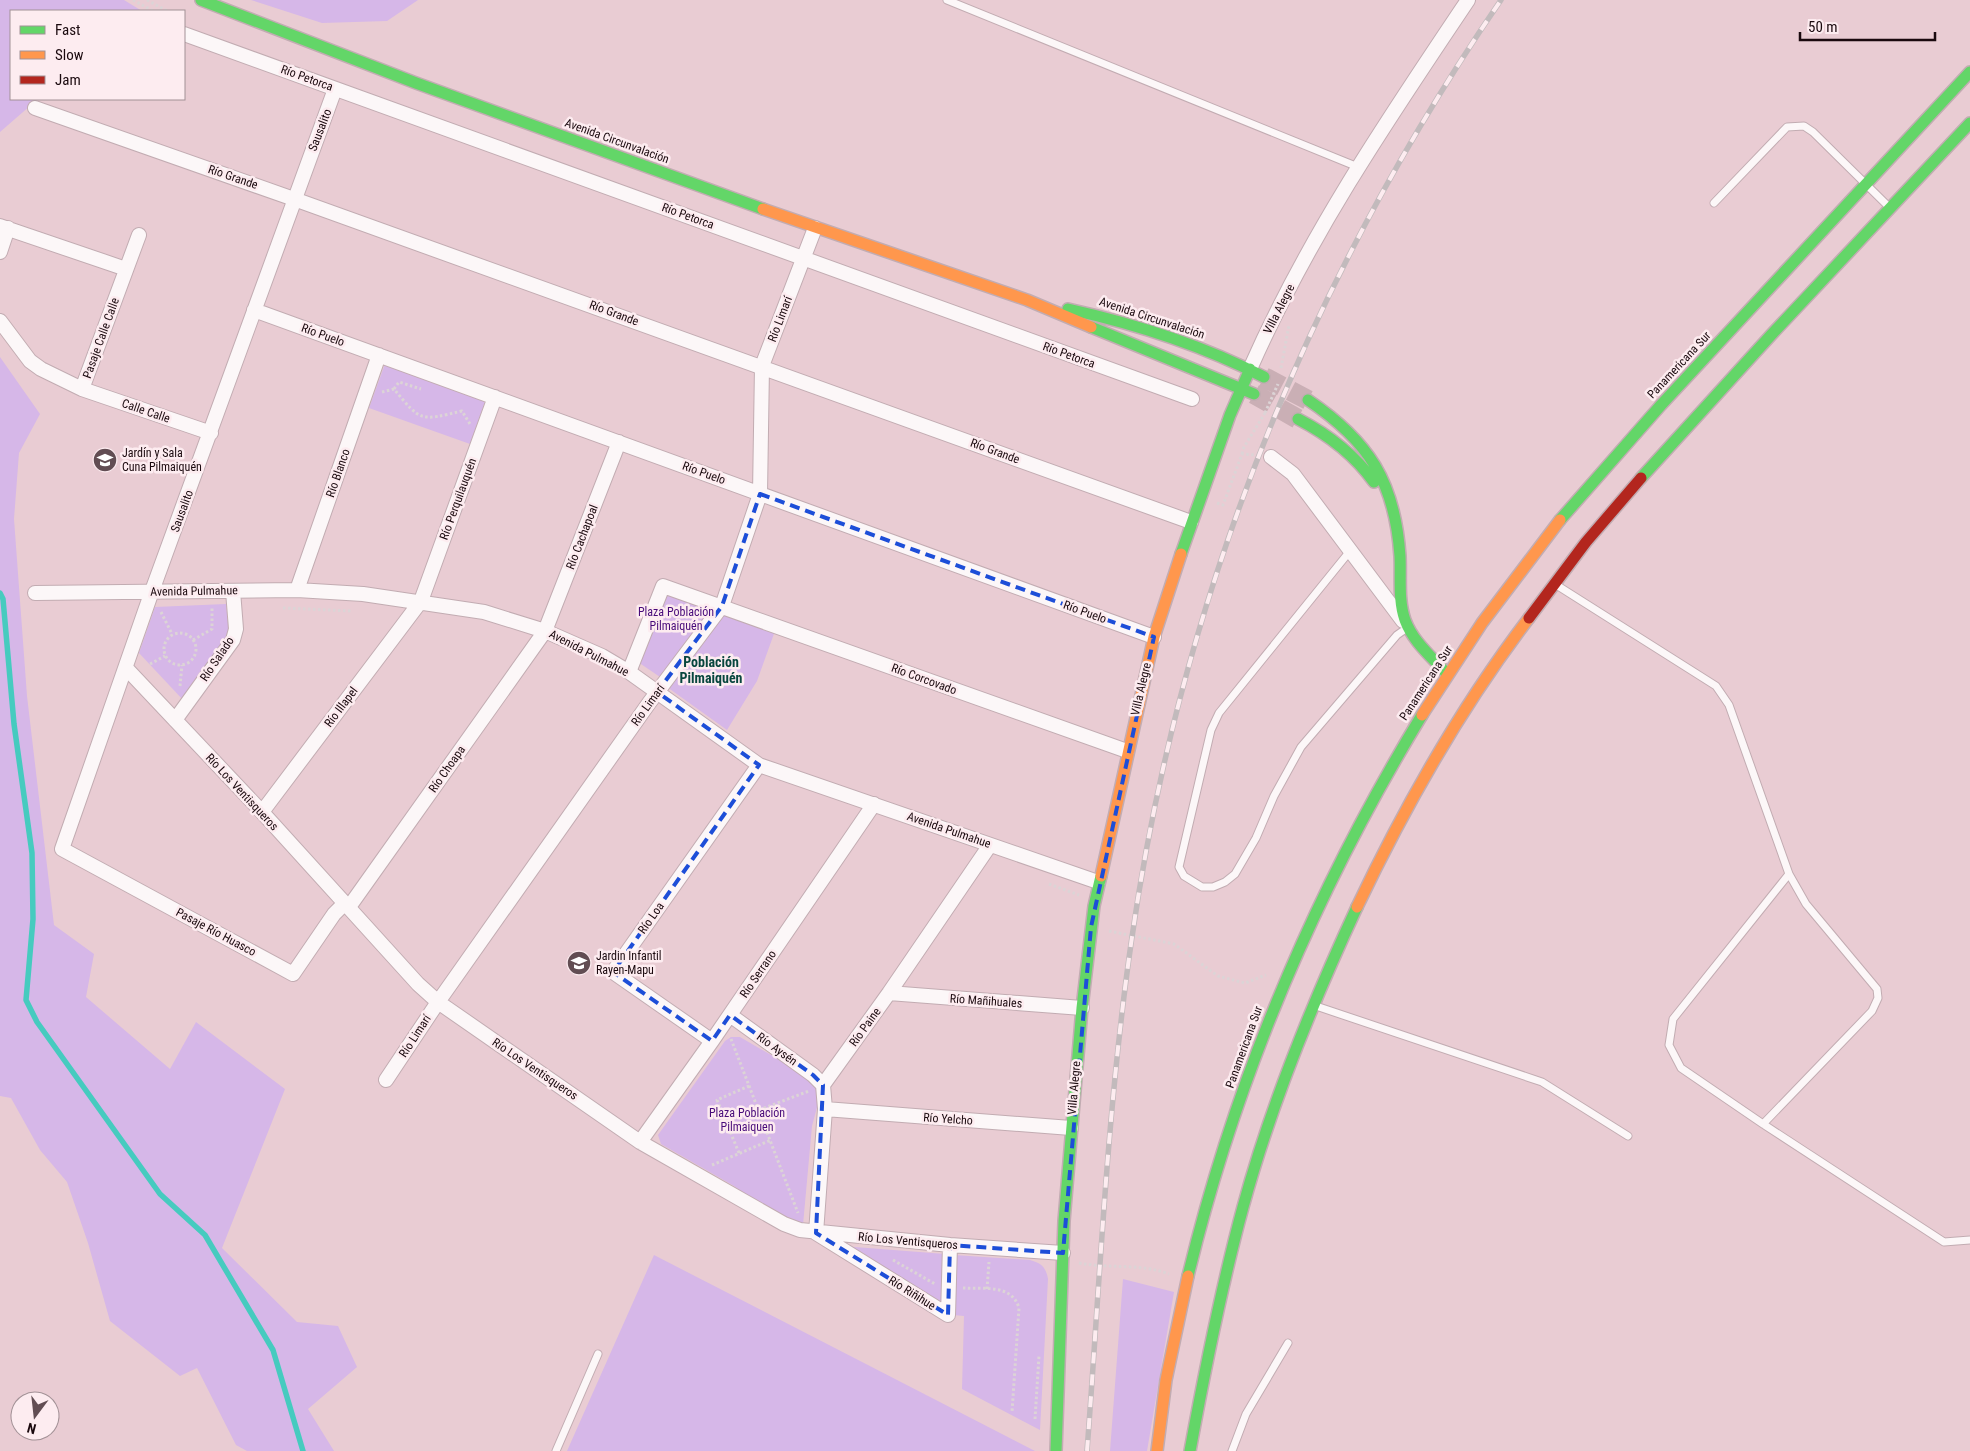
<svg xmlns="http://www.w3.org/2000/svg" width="1970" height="1451" font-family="'Roboto Condensed',sans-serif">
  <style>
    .green { fill: #d6b7e8 }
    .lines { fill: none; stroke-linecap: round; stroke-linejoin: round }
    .stream { stroke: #46cbbf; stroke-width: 5.5 }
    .secondary-tunnel { stroke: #caafb5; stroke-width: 20; stroke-dasharray: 20 10; stroke-linecap: butt }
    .lane-casing { stroke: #c2acb2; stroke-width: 9 }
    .street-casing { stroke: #c2acb2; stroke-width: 16 }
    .fast-casing { stroke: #c2acb2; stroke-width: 14 }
    .slow-casing { stroke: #c2acb2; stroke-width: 14 }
    .jam-casing { stroke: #c2acb2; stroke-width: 14 }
    .path { stroke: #dcd4d6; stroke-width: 3; stroke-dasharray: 2.5 2.5; stroke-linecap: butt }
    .lane { stroke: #fcf7f8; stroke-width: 7 }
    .street { stroke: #fcf7f8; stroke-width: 14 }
    .fast { stroke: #63d668; stroke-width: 11 }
    .slow { stroke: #ff974d; stroke-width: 11 }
    .jam { stroke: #b3261e; stroke-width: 11 }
    .rail-casing { stroke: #c2babc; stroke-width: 5.5 }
    .rail { stroke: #fdecf0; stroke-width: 4; stroke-dasharray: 11; stroke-linecap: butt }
    .path-bridge { stroke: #dcd4d6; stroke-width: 3; stroke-dasharray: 2.5 2.5; stroke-linecap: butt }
    .marked { fill: none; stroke: #1d4ed8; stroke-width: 4; stroke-dasharray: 10 6; stroke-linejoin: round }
    .labels { text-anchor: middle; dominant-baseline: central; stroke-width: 5; stroke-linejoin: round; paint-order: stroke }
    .street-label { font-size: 12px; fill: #1a090e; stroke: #fdecf0 }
    .poi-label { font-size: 12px; fill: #1a090e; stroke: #fdecf0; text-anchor: start }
    .park-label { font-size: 12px; fill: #480b7a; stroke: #fdecf0 }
    .neighbourhood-label { font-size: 14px; font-weight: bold; fill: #08463e; stroke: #fdecf0 }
  </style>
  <rect width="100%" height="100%" fill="#e9ccd3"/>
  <path class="green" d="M0,0H124L142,11H11V99H38L0,132Z
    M251,0H418L387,21L322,23Z
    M0,357L40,414L19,453L14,519L27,696L54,925L94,954L86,997L170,1069L196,1022L285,1089L222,1248L297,1322L338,1326L357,1367L308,1409L334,1451H247L236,1445L197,1368L180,1376L110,1321L88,1243L67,1182L40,1150L11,1098L0,1096Z
    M385,364L486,399L470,444L369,408Z
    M664,592L710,609L660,677L638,662Z
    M226,604L229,633L225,642L184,701L139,653L155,607Z
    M724,613L775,631L757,681L727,730L667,687Z
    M731,1037H740L823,1085L812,1126L803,1225L788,1217L786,1225L734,1186L661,1144L658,1135L725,1041Z
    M842,1246L945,1254L944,1310Z
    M654,1255L1035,1451H567Z
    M954,1255L1030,1260C1041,1263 1046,1267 1048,1279L1040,1430L962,1389L964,1316L953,1315Z
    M1123,1279L1174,1292L1147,1451H1110Z"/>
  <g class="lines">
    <path class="stream" d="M0,593L3,599L14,724L32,853L33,919L26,1000L37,1022L160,1194L205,1235L273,1350L303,1451"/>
    <path class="secondary-tunnel" d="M1264,377L1308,400
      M1254,394L1298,419"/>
    <g class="lane-casing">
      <path id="lane" d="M947,0L1358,167
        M1714,203L1787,127L1804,126L1813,132L1888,206
        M1350,551L1219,713L1211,730L1179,867L1184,876L1202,887H1213L1225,882L1235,874L1256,838L1274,796L1301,747L1397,635L1407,628
        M1558,586L1716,686L1729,705L1789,874L1673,1019L1669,1045L1681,1068L1763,1124L1944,1242L1970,1240
        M1316,1006L1542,1082L1628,1136
        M1763,1124L1872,1011L1878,998L1877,989L1806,904L1789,874
        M556,1451L598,1354
        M1232,1451L1246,1414L1288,1343"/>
    </g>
    <g class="street-casing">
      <path id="street" d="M184,34L1192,399
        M335,89L152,591L62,849L293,974L334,914L345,903
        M35,108L294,199L1191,522
        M0,226L126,269
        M0,252L8,228
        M254,310L1154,637
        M0,321L30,361L41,369L82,389L211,433
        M1250,369C1308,237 1388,119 1468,0
        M82,389L139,235
        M1271,457L1293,474L1403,621
        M297,590L379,355
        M35,593L297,590L363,594L484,612L545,631L602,656L629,672L759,765L1098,882
        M126,668L262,812L418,984L438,1002L640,1142L784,1224L800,1230L950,1245L1063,1253
        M629,672L663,586L1127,751
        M175,720L233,640L236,629L233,591
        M262,812L421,601L495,397
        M349,907L545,631L619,442
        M889,993L1082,1008
        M730,1015L813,1075L823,1085
        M712,1041L613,972L759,765
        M386,1080L438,1002L649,703L722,606L760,494L762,366L815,228
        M825,1109L1071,1128
        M640,1142L712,1041L874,804
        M950,1245L948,1315L816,1233L825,1109L823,1085L889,993L990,845"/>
    </g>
    <g class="fast-casing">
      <path id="fast" d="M201,0L416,83L763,209
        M1068,309C1136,324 1202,345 1264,377
        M1091,327L1254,394
        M1308,400C1369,441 1395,482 1400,556C1401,577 1398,600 1405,620C1413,642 1432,657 1447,674
        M1298,419C1329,435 1354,454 1374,482
        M1641,478L1772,334L1970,123
        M1560,520L1661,405L1970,72
        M1181,554L1230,415L1250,369
        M1188,1276C1236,1077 1316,890 1422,715
        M1056,1451L1064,1221L1082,1008L1094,906L1101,876
        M1190,1451C1205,1369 1221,1288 1243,1207C1271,1104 1312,1004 1357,907"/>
    </g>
    <g class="slow-casing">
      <path id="slow" d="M763,209L1027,300L1091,327
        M1422,715L1482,623L1560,520
        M1101,876L1154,637L1181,554
        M1357,907C1405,806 1461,707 1529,618
        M1157,1451L1166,1380L1188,1276"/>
    </g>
    <g class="jam-casing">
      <path id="jam" d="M1529,618L1586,542L1641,478"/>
    </g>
    <path class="path" d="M133,0L153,11
      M147,0L167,11
      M1281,368L1289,325
      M394,389L399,382L421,389
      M382,392L394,389C421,422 420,421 462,411L470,424
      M1242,454L1244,447L1265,413
      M1217,503L1223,505L1242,454L1256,455
      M283,608L352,611
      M161,612L172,634
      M164 649a16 16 0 1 1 32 0a16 16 0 1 1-32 0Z
      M193,640L212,629V607
      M150,664L165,656
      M180,686L182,665
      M1049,884L1079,895
      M1109,931L1174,944L1218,976L1245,983L1266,975
      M731,1039L798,1213
      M759,1110L809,1091
      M739,1153L717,1100L749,1086
      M712,1165L771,1140
      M893,1260L935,1284
      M1079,1263C1110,1269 1140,1263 1169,1274
      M963,1288C984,1289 1012,1284 1019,1308L1012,1412
      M987,1289L989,1262
      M1035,1419L1039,1356"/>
    <use href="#lane" class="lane"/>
    <use href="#street" class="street"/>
    <use href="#fast" class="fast"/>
    <use href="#slow" class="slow"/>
    <use href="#jam" class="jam"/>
    <g class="rail-casing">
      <path id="rail" d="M1087,1451C1100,1280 1107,1107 1132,937C1181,597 1307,284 1501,0"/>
    </g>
    <use href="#rail" class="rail"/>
    <path class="path-bridge" d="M1265,413L1278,384"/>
  </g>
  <path class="marked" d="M760,494L1154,637L1091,927L1063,1253L950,1245L948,1315L816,1233L823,1085L813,1075L730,1015L712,1041L613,972L759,765L657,692L722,606Z"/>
  <defs>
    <g id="school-disc" transform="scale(1.25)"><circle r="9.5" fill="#624d53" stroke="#fdecf0"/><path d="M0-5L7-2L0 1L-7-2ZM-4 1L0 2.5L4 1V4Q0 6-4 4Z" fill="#fff"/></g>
  </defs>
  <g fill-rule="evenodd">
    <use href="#school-disc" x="105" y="460"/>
    <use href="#school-disc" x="579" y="963"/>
  </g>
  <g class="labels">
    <g class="street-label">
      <text transform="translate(307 78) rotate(20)">Río Petorca</text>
      <text transform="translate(320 130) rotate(-69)">Sausalito</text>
      <text transform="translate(617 141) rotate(20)">Avenida Circunvalación</text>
      <text transform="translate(233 177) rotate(19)">Río Grande</text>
      <text transform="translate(688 216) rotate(20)">Río Petorca</text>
      <text transform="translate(1279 309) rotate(-63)">Villa Alegre</text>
      <text transform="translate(614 313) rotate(20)">Río Grande</text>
      <text transform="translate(1152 318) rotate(18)">Avenida Circunvalación</text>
      <text transform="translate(780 319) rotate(-69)">Río Limarí</text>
      <text transform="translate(323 335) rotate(20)">Río Puelo</text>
      <text transform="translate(101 338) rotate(-70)">Pasaje Calle Calle</text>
      <text transform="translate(1069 355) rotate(20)">Río Petorca</text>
      <text transform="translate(1679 365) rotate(-47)">Panamericana Sur</text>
      <text transform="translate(146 411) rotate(19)">Calle Calle</text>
      <text transform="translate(995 451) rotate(20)">Río Grande</text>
      <text transform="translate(338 473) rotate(-71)">Río Blanco</text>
      <text transform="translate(704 473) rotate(20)">Río Puelo</text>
      <text transform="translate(458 499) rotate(-70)">Río Perquilauquén</text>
      <text transform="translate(182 511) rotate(-70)">Sausalito</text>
      <text transform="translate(582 537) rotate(-69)">Río Cachapoal</text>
      <text transform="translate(194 591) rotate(-1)">Avenida Pulmahue</text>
      <text transform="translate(1085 612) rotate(20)">Río Puelo</text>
      <text transform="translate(589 653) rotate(27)">Avenida Pulmahue</text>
      <text transform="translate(217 659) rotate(-56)">Río Salado</text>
      <text transform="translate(924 679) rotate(20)">Río Corcovado</text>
      <text transform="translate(1426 683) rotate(-57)">Panamericana Sur</text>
      <text transform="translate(1141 689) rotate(-77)">Villa Alegre</text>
      <text transform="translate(648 705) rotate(-54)">Río Limarí</text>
      <text transform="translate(341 707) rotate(-53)">Río Illapel</text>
      <text transform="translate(447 769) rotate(-55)">Río Choapa</text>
      <text transform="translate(242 792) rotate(47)">Río Los Ventisqueros</text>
      <text transform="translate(949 830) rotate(19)">Avenida Pulmahue</text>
      <text transform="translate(651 918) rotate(-55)">Río Loa</text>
      <text transform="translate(216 932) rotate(28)">Pasaje Río Huasco</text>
      <text transform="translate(758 974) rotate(-56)">Río Serrano</text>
      <text transform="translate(986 1001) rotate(4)">Río Mañihuales</text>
      <text transform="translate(865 1027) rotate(-54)">Río Paine</text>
      <text transform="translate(415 1036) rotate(-57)">Río Limarí</text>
      <text transform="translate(1244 1047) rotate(-70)">Panamericana Sur</text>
      <text transform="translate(777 1049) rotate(36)">Río Aysén</text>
      <text transform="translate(535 1069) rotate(34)">Río Los Ventisqueros</text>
      <text transform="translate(1074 1088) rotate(-85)">Villa Alegre</text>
      <text transform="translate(948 1119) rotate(4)">Río Yelcho</text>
      <text transform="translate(908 1241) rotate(5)">Río Los Ventisqueros</text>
      <text transform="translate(912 1293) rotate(32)">Río Riñihue</text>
    </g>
    <g class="poi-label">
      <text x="122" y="453">Jardín y Sala<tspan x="122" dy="14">Cuna Pilmaiquén</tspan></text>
      <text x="596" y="956">Jardin Infantil<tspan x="596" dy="14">Rayen-Mapu</tspan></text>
    </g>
    <g class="park-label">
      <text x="676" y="612">Plaza Población<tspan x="676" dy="14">Pilmaiquén</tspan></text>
      <text x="747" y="1113">Plaza Población<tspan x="747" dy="14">Pilmaiquen</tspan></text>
    </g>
    <g class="neighbourhood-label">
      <text x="711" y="662">Población<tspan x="711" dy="16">Pilmaiquén</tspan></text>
    </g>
  </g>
  <rect x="10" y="10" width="175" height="90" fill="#fdecf0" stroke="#a29196"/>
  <rect x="20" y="26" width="25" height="8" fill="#63d668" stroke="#a29196"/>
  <text x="55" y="35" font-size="15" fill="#1a090e">Fast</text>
  <rect x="20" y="51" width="25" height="8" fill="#ff974d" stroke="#a29196"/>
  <text x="55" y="60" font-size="15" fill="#1a090e">Slow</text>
  <rect x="20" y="76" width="25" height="8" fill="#b3261e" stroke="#a29196"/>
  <text x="55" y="85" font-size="15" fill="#1a090e">Jam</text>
  <g transform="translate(35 1416) rotate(195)"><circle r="24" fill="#fdecf0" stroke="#a29196"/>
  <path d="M0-4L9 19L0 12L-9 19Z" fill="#624d53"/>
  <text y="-8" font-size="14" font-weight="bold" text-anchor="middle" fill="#1a090e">N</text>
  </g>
  <path d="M1800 32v8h135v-8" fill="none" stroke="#1a090e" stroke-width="2.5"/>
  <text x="1808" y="32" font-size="15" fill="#1a090e" stroke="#fdecf0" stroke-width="4" paint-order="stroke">50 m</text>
</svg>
